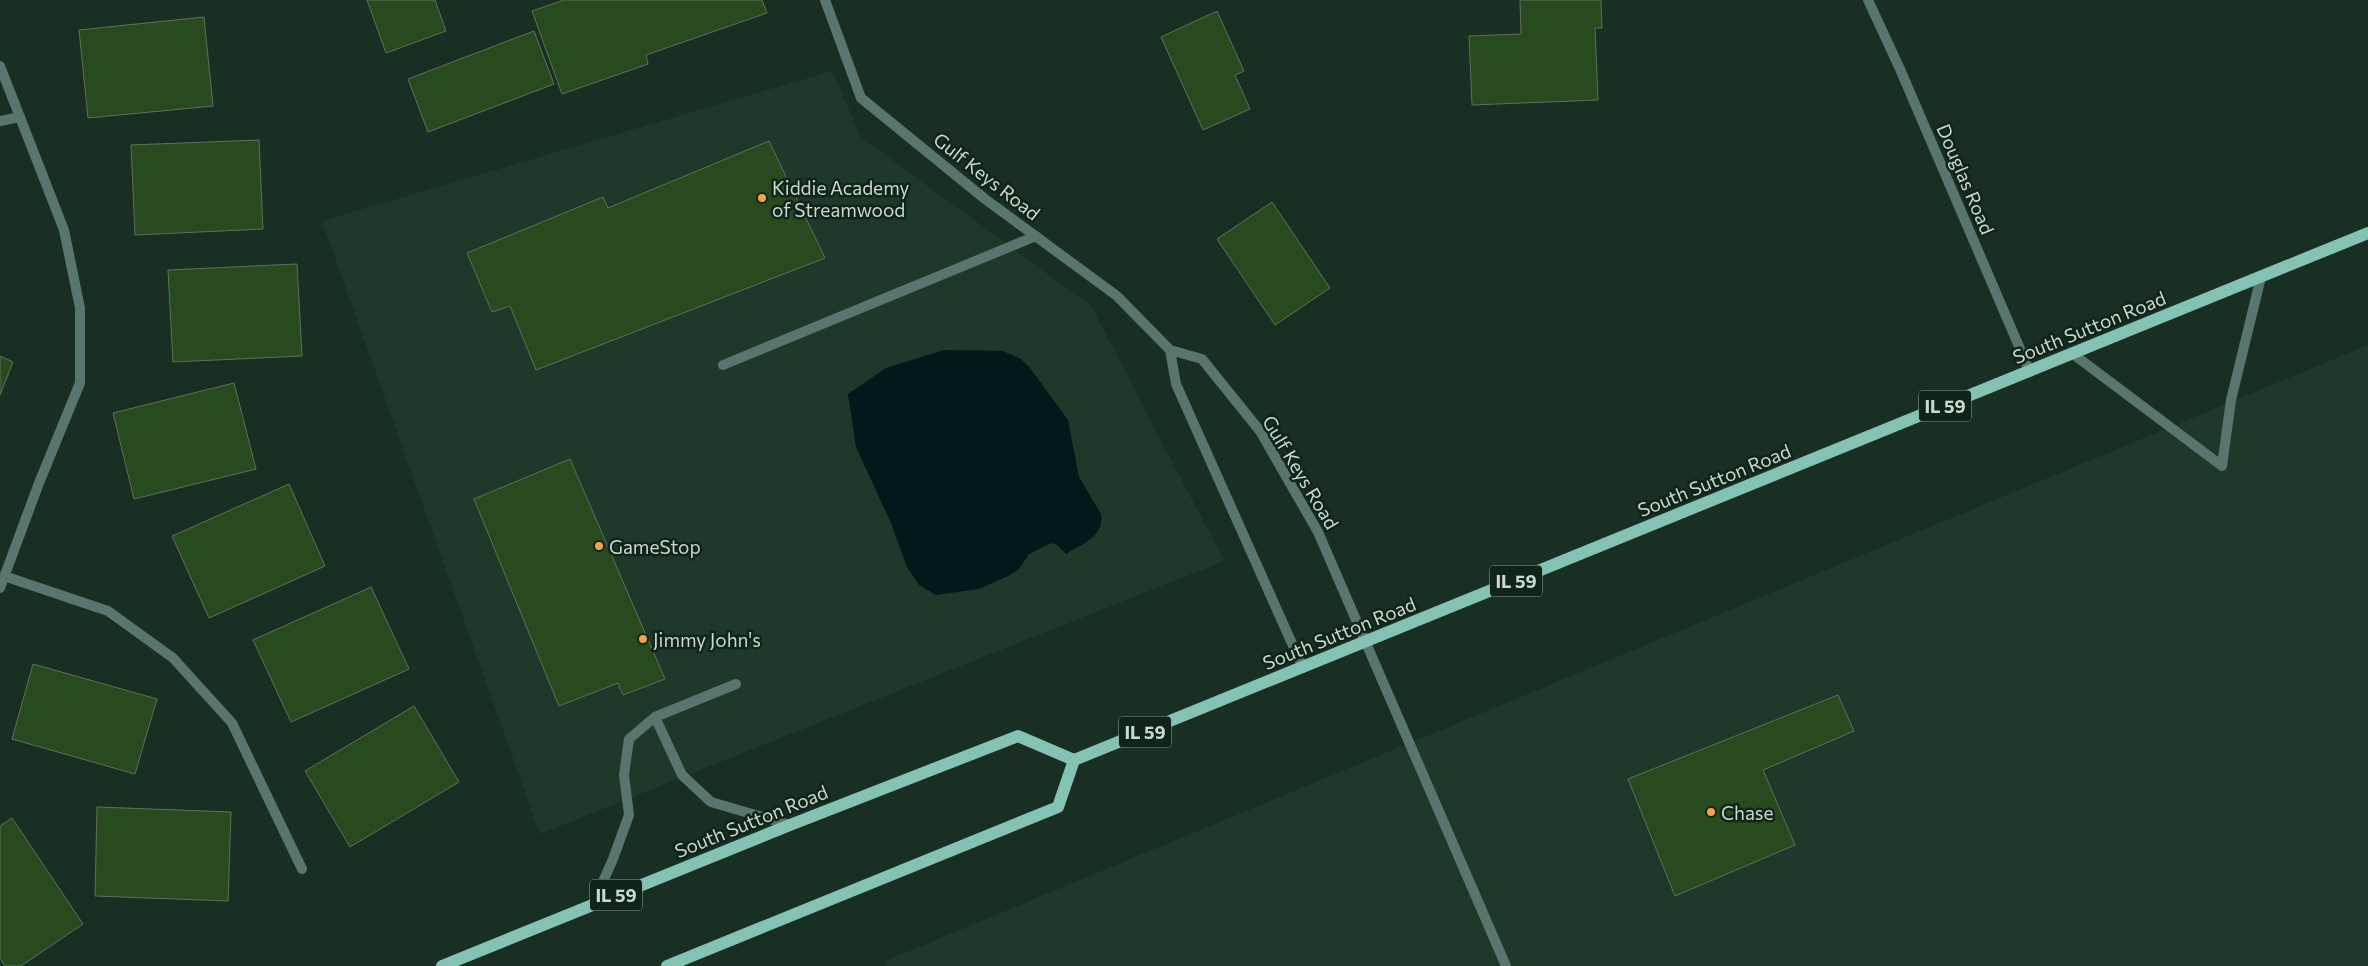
<svg xmlns="http://www.w3.org/2000/svg" width="2368" height="966" font-family="Commissioner,sans-serif">
  <style>
    .built { fill: #1e392a }
    .water { fill: #01191a }
    .building { fill: #284a1f; stroke: #606f5c }
    .lines { fill: none; stroke-linecap: round; stroke-linejoin: round }
    .lane { stroke: #58756e; stroke-width: 10 }
    .street { stroke: #58756e; stroke-width: 10 }
    .primary { stroke: #84c2b3; stroke-width: 12 }
    .poi-dot { fill: #f7a148; stroke: #10251a; stroke-width: 2 }
    .labels { text-anchor: middle; dominant-baseline: central; stroke-width: 5; stroke-linejoin: round; paint-order: stroke }
    .shield { fill: #10251a; stroke: #93a299; stroke-width: 1 }
    .shield-label { font-size: 18px; font-weight: bold; fill: #cbd7cf }
    .street-label { font-size: 19px; fill: #cbd7cf; stroke: #10251a }
    .poi-label { font-size: 19px; fill: #cbd7cf; stroke: #10251a; text-anchor: start }
  </style>
  <rect width="100%" height="100%" fill="#1a2f23"/>
  <path class="built" d="M832,71L861,137L1091,306L1224,561L540,834L322,221Z
    M2368,345V966H887L885,961Z"/>
  <path class="water" d="M944,350L1003,351L1021,359L1030,368L1068,420L1079,477L1101,514C1105,536 1081,545 1066,554L1057,545L1051,543L1029,554L1019,569L1008,576L979,589L936,595L919,585L907,567L891,523L856,447L848,394L886,368Z"/>
  <path class="building" d="M367,0H435L446,31L386,53Z
    M564,0H762L767,13L646,55L648,64L562,94L532,11Z
    M1520,0H1601L1602,28H1595L1598,100L1472,105L1469,36L1521,34Z
    M1217,11L1244,71L1235,75L1250,109L1203,130L1161,37Z
    M204,17L213,106L88,118L79,30Z
    M534,31L554,84L428,132L408,79Z
    M259,140L263,229L135,235L131,145Z
    M769,141L825,258L536,370L510,306L492,312L467,253L603,197L608,208Z
    M1272,202L1330,288L1275,325L1217,239Z
    M297,264L302,356L173,362L168,270Z
    M0,356L13,362L0,395Z
    M234,383L256,469L134,499L113,413Z
    M570,459L665,679L623,695L618,683L559,706L474,499Z
    M289,484L325,566L209,618L172,536Z
    M371,587L409,669L291,722L253,640Z
    M33,664L157,699L135,774L12,739Z
    M1838,695L1854,731L1763,770L1795,845L1675,896L1628,779Z
    M414,706L459,782L350,847L305,771Z
    M97,807L231,812L228,901L95,896Z
    M12,818L83,924L21,966H5L0,958V826Z"/>
  <g class="lines">
    <path class="lane" d="M2073,354L2222,466L2231,400L2261,277
      M723,365L1036,236
      M1366,643L1506,966
      M655,717L682,775L711,802L790,825
      M593,904L613,859L629,815L624,775L629,739L655,717L736,684"/>
    <path class="street" d="M825,0L861,98L985,199L1117,296L1170,350L1202,359L1260,431L1318,532L1366,643
      M1868,0L1900,69L2030,372
      M0,66L64,230L80,308V383L39,483L0,588
      M0,121L20,117
      M1170,350L1176,384L1303,668
      M4,576L108,611L173,658L232,723L302,869"/>
    <path class="primary" d="M442,966L790,825L1018,736L1074,760L2368,233
      M667,966L1058,807L1074,760"/>
  </g>
  <g class="poi-dot">
    <circle cx="762" cy="198" r="5"/>
    <circle cx="599" cy="546" r="5"/>
    <circle cx="643" cy="639" r="5"/>
    <circle cx="1711" cy="812" r="5"/>
  </g>
  <g class="labels">
    <g class="shield">
      <rect x="1919" y="390.5" width="52" height="31" rx="4"/>
      <rect x="1490" y="565.5" width="52" height="31" rx="4"/>
      <rect x="1119" y="716.5" width="52" height="31" rx="4"/>
      <rect x="590" y="879.5" width="52" height="31" rx="4"/>
    </g>
    <g class="shield-label">
      <text x="1945" y="406">IL 59</text>
      <text x="1516" y="581">IL 59</text>
      <text x="1145" y="732">IL 59</text>
      <text x="616" y="895">IL 59</text>
    </g>
    <g class="street-label">
      <text transform="translate(987 176) rotate(38)">Gulf Keys Road</text>
      <text transform="translate(1966 179) rotate(67)">Douglas Road</text>
      <text transform="translate(2089 327) rotate(-22)">South Sutton Road</text>
      <text transform="translate(1301 472) rotate(59)">Gulf Keys Road</text>
      <text transform="translate(1714 480) rotate(-22)">South Sutton Road</text>
      <text transform="translate(1339 633) rotate(-22)">South Sutton Road</text>
      <text transform="translate(751 821) rotate(-22)">South Sutton Road</text>
    </g>
    <g class="poi-label">
      <text x="772" y="187">Kiddie Academy<tspan x="772" dy="22">of Streamwood</tspan></text>
      <text x="609" y="546">GameStop</text>
      <text x="653" y="639">Jimmy John's</text>
      <text x="1721" y="812">Chase</text>
    </g>
  </g>
</svg>
